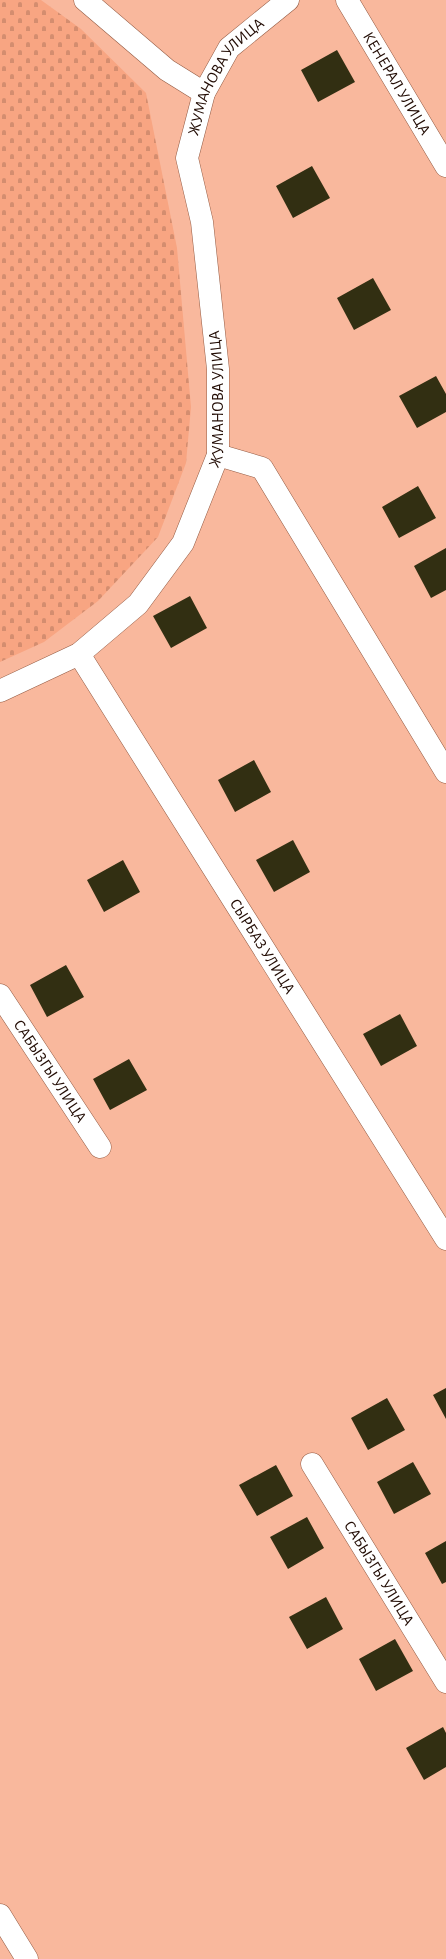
<svg xmlns="http://www.w3.org/2000/svg" width="446" height="1959" font-family="'Alegreya Sans',sans-serif">
  <style>
    .cemetery { fill: url(#cemetery-stones) }
    .building { fill: #322f12 }
    .lines { fill: none; stroke-linecap: round; stroke-linejoin: round }
    .street-casing { stroke: #945b43; stroke-width: 23 }
    .street { stroke: #fff; stroke-width: 22 }
    .labels { text-anchor: middle; dominant-baseline: central; stroke-width: 4; stroke-linejoin: round; paint-order: stroke }
    .street-label { font-size: 16px; fill: #220c04; stroke: #fee3d8 }
  </style>
  <defs>
    <pattern id="cemetery-stones" width="16" height="16" patternUnits="userSpaceOnUse"><rect width="16" height="16" fill="#f8a582"/><path d="M2 7V4a2 2 0 0 1 4 0v3zM10 15v-3a2 2 0 0 1 4 0v3z" fill="#d48d6f"/></pattern>
  </defs>
  <rect width="100%" height="100%" fill="#f9b89d"/>
  <path class="cemetery" d="M0,0H41L81,29L146,93L177,248L191,407L186,463L158,537L98,601L44,642L0,662Z"/>
  <path class="building" d="M337,50L355,82L318,102L301,70Z
    M312,166L330,198L293,218L276,186Z
    M373,278L391,310L354,330L337,298Z
    M436,376L446,394V412L417,428L399,396Z
    M418,486L436,518L399,538L382,507Z
    M446,548V590L431,598L414,566Z
    M190,596L207,628L171,648L153,616Z
    M254,760L271,792L235,812L218,780Z
    M293,840L310,872L274,892L256,860Z
    M123,860L140,892L104,912L87,880Z
    M66,965L84,997L47,1017L30,985Z
    M400,1014L417,1046L381,1066L363,1034Z
    M129,1059L147,1090L110,1110L93,1079Z
    M446,1388V1419L433,1395Z
    M387,1398L405,1430L368,1450L351,1418Z
    M413,1462L431,1494L394,1514L377,1482Z
    M276,1465L293,1496L257,1516L239,1485Z
    M307,1517L324,1548L288,1569L270,1537Z
    M446,1541V1582L442,1584L425,1553Z
    M326,1597L343,1629L307,1649L289,1617Z
    M395,1639L413,1671L376,1691L359,1659Z
    M443,1727L446,1733V1767L424,1780L406,1748Z"/>
  <g class="lines">
    <g class="street-casing">
      <g id="street">
        <path d="M85,0L167,70L204,93"/>
        <path id="s1" d="M347,0L446,166"/>
        <path d="M218,455L262,468L446,772"/>
        <path id="s2" d="M79,654L446,1239"/>
        <path id="s3" d="M0,691L79,654L138,604L183,543L218,455V369L202,222L187,158L204,93L229,48L288,0"/>
        <path id="s4" d="M0,995L100,1147"/>
        <path id="s5" d="M312,1464L446,1682"/>
        <path d="M0,1915L27,1959"/>
      </g>
    </g>
    <use href="#street" class="street"/>
  </g>
  <g class="labels">
    <g class="street-label">
      <text stroke="none"><textPath href="#s3" startOffset="727">ЖУМАНОВА УЛИЦА</textPath></text>
      <text stroke="none"><textPath href="#s1" startOffset="97">КЕНЕРАЛ УЛИЦА</textPath></text>
      <text stroke="none"><textPath href="#s3" startOffset="391">ЖУМАНОВА УЛИЦА</textPath></text>
      <text stroke="none"><textPath href="#s2" startOffset="345">СЫРБАЗ УЛИЦА</textPath></text>
      <text stroke="none"><textPath href="#s4" startOffset="91">САБЫЗГЫ УЛИЦА</textPath></text>
      <text stroke="none"><textPath href="#s5" startOffset="128">САБЫЗГЫ УЛИЦА</textPath></text>
    </g>
  </g>
</svg>
